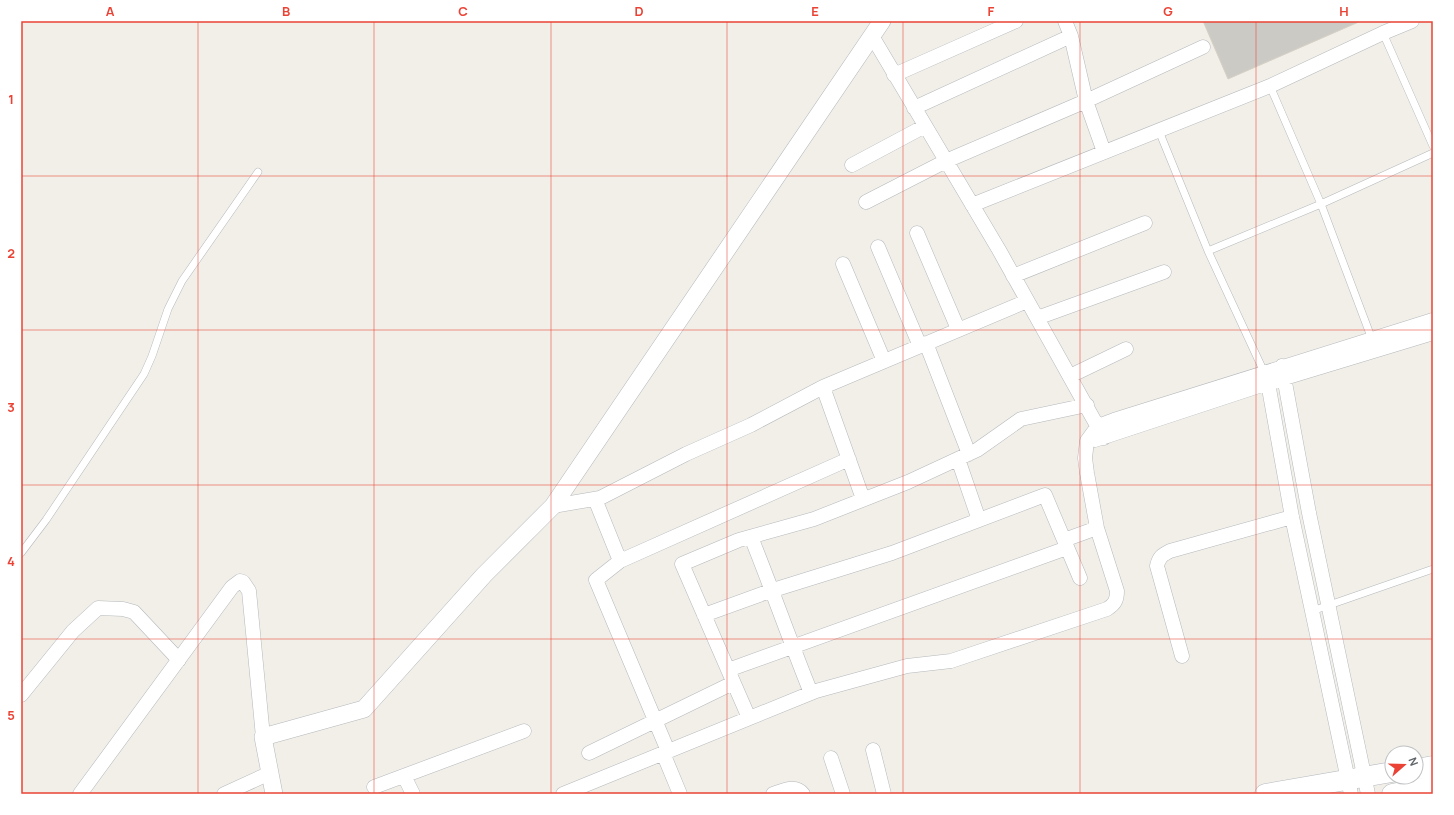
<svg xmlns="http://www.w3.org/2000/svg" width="1454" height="815" font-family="Manrope,sans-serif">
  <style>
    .building { fill: #cccac5; stroke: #d6d1c6 }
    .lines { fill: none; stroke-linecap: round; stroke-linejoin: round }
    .service-casing { stroke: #b5b8bc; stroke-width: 8 }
    .minor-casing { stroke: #b5b8bc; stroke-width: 15 }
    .tertiary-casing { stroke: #b5b8bc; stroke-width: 18 }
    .secondary-casing { stroke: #b6babf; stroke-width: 21 }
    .service { stroke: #fff; stroke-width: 7 }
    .minor { stroke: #fff; stroke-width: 14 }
    .tertiary { stroke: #fff; stroke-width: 17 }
    .secondary { stroke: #fff; stroke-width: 20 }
    .grid { fill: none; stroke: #ea4335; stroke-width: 1; stroke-opacity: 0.55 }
    .neatline { fill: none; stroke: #ea4335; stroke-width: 1.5 }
    .grid-label { font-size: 13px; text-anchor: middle; font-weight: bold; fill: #ea4335 }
  </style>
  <rect width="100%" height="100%" fill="#f1efe8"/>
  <path class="building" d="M1203,21H1361L1228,79Z"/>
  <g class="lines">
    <g class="service-casing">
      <path id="service" d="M1383,33L1433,146
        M1270,86L1321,204L1373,342
        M1159,131L1208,251L1264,372
        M1208,251L1321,204L1433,153
        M21,553L46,520L144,374L152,356L168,309L182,281L258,172
        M1312,611L1433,569"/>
    </g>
    <g class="minor-casing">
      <path id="minor" d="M1065,21L1071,36L1086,101L1104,152
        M872,36L999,250L1104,438
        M894,75L1016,21
        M914,108L1071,36
        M852,165L925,126
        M866,202L946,161L1086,101L1203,47
        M972,205L1270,86L1383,33L1412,21
        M917,233L958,329
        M878,247L920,346
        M843,264L884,361
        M1013,276L1145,223
        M1037,318L1164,272
        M926,343L969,454
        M1282,366L1309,513L1368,794
        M1264,372L1268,383L1292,517L1351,794
        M1070,376L1126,349
        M823,387L863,499
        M1095,440L1268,383L1433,333
        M958,459L979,520
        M595,499L620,561L596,580L668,751
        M553,506L600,498L686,454L751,425L823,387L1027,301
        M751,537C772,589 790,641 811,693
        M1064,540L1080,578
        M620,561L849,459
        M704,615L770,591L892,553L1045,495L1064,540L1097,528
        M1182,656L1157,566C1159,557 1162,555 1170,551L1292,517
        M728,670L1067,548
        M21,695L73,631L98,608L123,609L134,612L179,660
        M749,718L682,564L739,540L814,519L908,482L977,450L1021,419L1087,405
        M873,750L884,794
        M589,753L733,683
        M663,753L680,794
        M831,758L843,794
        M404,776L413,794
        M374,787L524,731
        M80,794L232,587L240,581L243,582L249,591L263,737
        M224,794L270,773
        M563,794L816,691L907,666L951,661L1107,609C1115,604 1117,600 1117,591L1097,528L1087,473L1085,458L1087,441L1098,426L1114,420L1433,320
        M773,794C783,791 795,784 803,794"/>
    </g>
    <g class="tertiary-casing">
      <path id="tertiary" d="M274,794L263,737L364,709L484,575L553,506L882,21"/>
    </g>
    <g class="secondary-casing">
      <path id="secondary" d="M1416,769L1433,766
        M1265,794L1392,772
        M1392,794L1433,786"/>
    </g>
    <use href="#service" class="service"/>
    <use href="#minor" class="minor"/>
    <use href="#tertiary" class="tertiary"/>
    <use href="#secondary" class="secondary"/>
  </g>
  <path class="grid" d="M198,21V794M374,21V794M551,21V794M727,21V794M903,21V794M1080,21V794M1256,21V794M21,176H1433M21,330H1433M21,485H1433M21,639H1433"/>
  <rect width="1454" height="815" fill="none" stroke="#ffffff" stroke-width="44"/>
  <g transform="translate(1404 765) rotate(70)"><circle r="19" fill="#ffffff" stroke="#bfc1c3"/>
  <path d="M0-3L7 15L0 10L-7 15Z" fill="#ea4335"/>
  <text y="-6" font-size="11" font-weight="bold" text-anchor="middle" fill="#5f6368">N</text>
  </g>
  <rect x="22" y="22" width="1410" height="771" class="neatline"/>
  <g class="grid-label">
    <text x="110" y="16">A</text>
    <text x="286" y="16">B</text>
    <text x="463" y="16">C</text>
    <text x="639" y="16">D</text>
    <text x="815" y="16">E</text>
    <text x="991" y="16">F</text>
    <text x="1168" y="16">G</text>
    <text x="1344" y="16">H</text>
    <text x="11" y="104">1</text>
    <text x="11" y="258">2</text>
    <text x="11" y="412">3</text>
    <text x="11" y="566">4</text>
    <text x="11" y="720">5</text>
  </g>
</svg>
